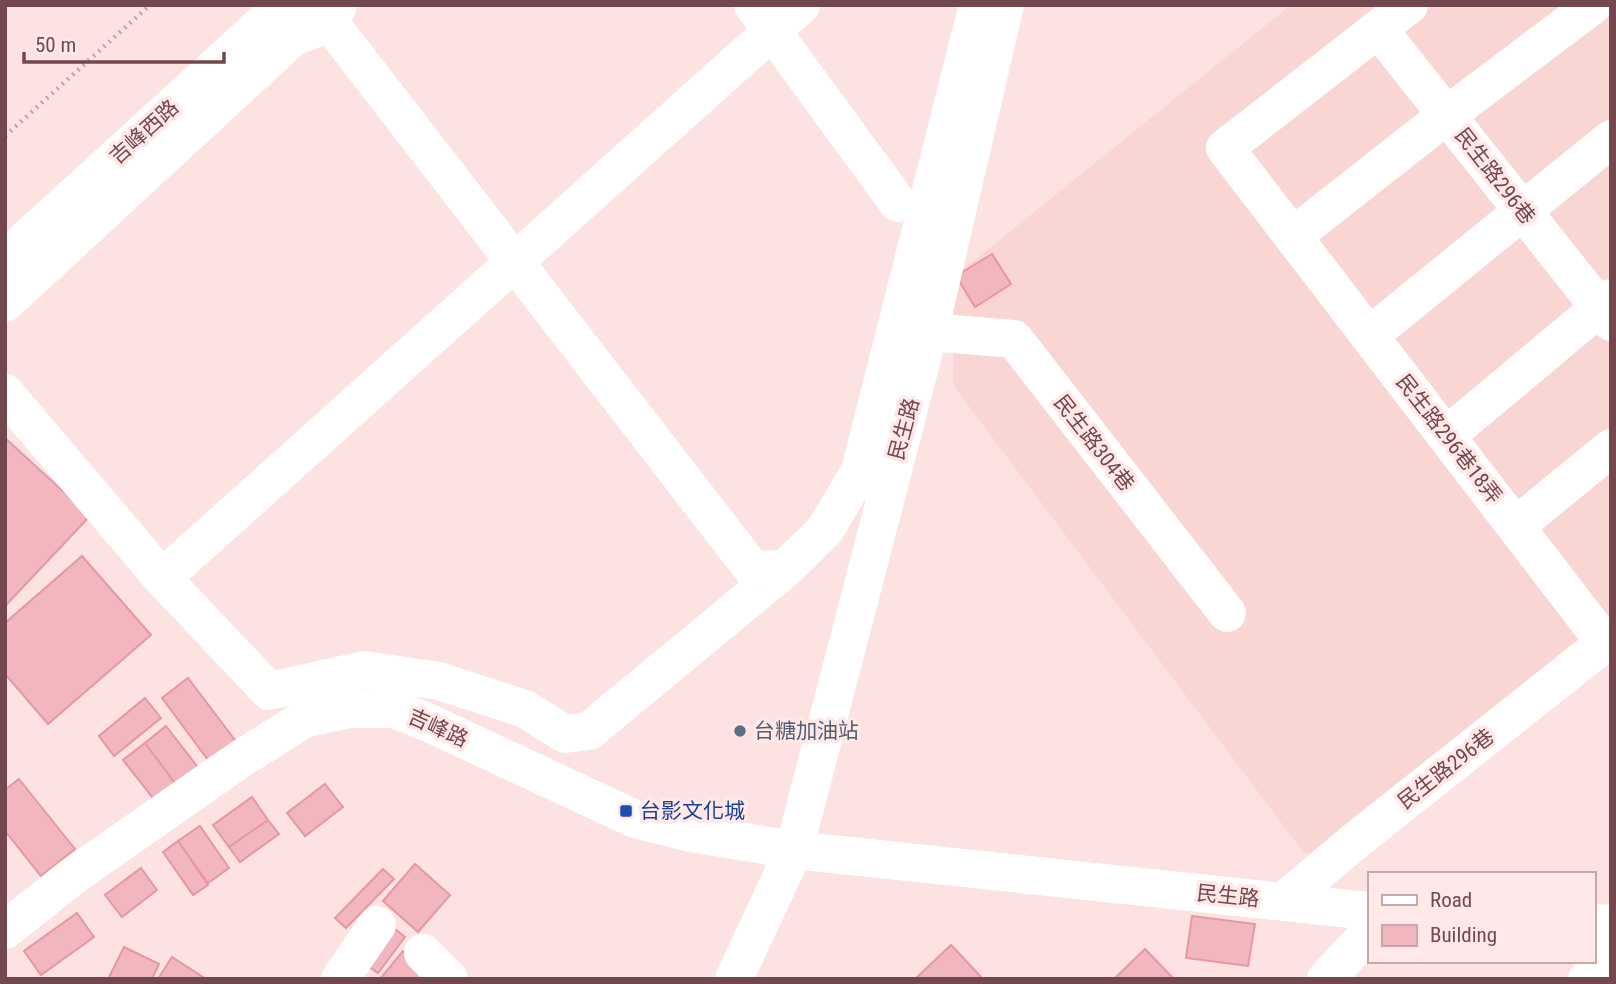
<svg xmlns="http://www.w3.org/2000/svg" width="1616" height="984" font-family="'Roboto Condensed','Noto Sans TC',sans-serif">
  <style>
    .residential { fill: #f9d5d4 }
    .building { fill: #f2b7be; stroke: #e597a2; stroke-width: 2 }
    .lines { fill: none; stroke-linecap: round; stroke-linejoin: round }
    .path { stroke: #d69ba3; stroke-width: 4.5; stroke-dasharray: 2 5; stroke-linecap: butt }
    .minor { stroke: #fff; stroke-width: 38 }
    .service-dot { fill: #5c6f8a; stroke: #ffe8e6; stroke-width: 2.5 }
    .transit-dot { fill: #1a4fb4; stroke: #ffe8e6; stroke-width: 2.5 }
    .labels { text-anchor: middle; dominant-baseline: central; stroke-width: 7; stroke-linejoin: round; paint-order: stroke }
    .street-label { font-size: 21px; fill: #73474e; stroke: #ffe8e6 }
    .service-label { font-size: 21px; fill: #4e5e75; stroke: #ffe8e6; text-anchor: start }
    .transit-label { font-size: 21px; fill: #164399; stroke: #ffe8e6; text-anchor: start }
  </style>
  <rect width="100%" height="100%" fill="#fce2e0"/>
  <path class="residential" d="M1291,5H1611V643L1349,851L1304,853L953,385L955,276Z"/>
  <path class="building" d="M992,254L1011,284L975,307L956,276Z
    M5,438L90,516L7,604L5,602Z
    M82,556L151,635L48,724L5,674V623Z
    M188,678L238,744L211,764L162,698Z
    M145,698L161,718L114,756L99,736Z
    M166,726L200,770L178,787L145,743Z
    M145,743L178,787L157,803L123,760Z
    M19,779L75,849L41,876L5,831V790Z
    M325,784L343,807L305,836L287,813Z
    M252,797L268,820L229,847L213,825Z
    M268,820L279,834L240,862L229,847Z
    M200,826L229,868L208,883L178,841Z
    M178,841L208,885L193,895L163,852Z
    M415,864L450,895L418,932L383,901Z
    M141,868L157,890L122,917L105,895Z
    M383,869L394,879L346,928L335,918Z
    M77,913L94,937L41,975L24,951Z
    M1192,916L1255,924L1248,966L1186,958Z
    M389,924L405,937L378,973L361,961Z
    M951,945L983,979H915Z
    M124,947L159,964L152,979H108Z
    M1145,949L1174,979H1114Z
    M403,951L436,979H380Z
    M172,957L206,979H158Z"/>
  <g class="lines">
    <path class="path" d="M5,136L150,5"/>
    <path class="minor" d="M316,5L753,570L785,569
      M753,5L898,203
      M1409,5L1225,148L1605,643
      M1379,30L1611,322
      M1293,236L1447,115L1593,5
      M5,259L283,5
      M5,303L293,37L330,23L338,5
      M929,332L1014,339L1227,613
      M1369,336L1611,139
      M5,393L162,578L269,691L364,670L439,681L525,709L565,734L589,731L785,569L825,530L860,471L978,5
      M1446,436L1611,298
      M1516,526L1611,448
      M162,578L801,5
      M1283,902L1355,841L1611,638
      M1593,923L1611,924
      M5,930L73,876L239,760L304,719L349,709H394L429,723L635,819L691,833L794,850L1369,911
      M423,953L449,979
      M340,979L377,925
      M734,979L794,850L929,332L1005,5
      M1326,979L1369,933
      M1587,979L1611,954"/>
  </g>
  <circle class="service-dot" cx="740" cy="731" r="7"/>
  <rect class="transit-dot" x="619" y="804" width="14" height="14" rx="3.5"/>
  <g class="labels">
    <g class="street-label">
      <text transform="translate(144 132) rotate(-42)">吉峰西路</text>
      <text transform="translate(1495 176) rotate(52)">民生路296巷</text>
      <text transform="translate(904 429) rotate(-75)">民生路</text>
      <text transform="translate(1449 439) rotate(52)">民生路296巷18弄</text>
      <text transform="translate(1094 443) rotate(52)">民生路304巷</text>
      <text transform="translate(438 728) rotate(24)">吉峰路</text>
      <text transform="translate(1446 769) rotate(-38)">民生路296巷</text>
      <text transform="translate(1228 896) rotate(6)">民生路</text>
    </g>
    <g class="service-label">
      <text x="754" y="731">台糖加油站</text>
    </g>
    <g class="transit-label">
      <text x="640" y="811">台影文化城</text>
    </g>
  </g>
  <rect width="1616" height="984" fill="none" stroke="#73474e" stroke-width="14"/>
  <rect x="1368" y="872" width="228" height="91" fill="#ffe8e6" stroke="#c7a8a9" stroke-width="2"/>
  <rect x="1382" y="895" width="35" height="10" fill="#ffffff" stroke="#c7a8a9" stroke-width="2"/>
  <text x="1430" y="907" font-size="21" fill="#73474e">Road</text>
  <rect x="1382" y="925" width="35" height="21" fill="#f2b7be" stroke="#c7a8a9" stroke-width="2"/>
  <text x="1430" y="942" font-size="21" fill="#73474e">Building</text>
  <path d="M24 52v10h200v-10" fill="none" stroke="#73474e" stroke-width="3.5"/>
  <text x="35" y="52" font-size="21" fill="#73474e" stroke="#ffe8e6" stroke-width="5" paint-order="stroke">50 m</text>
</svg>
